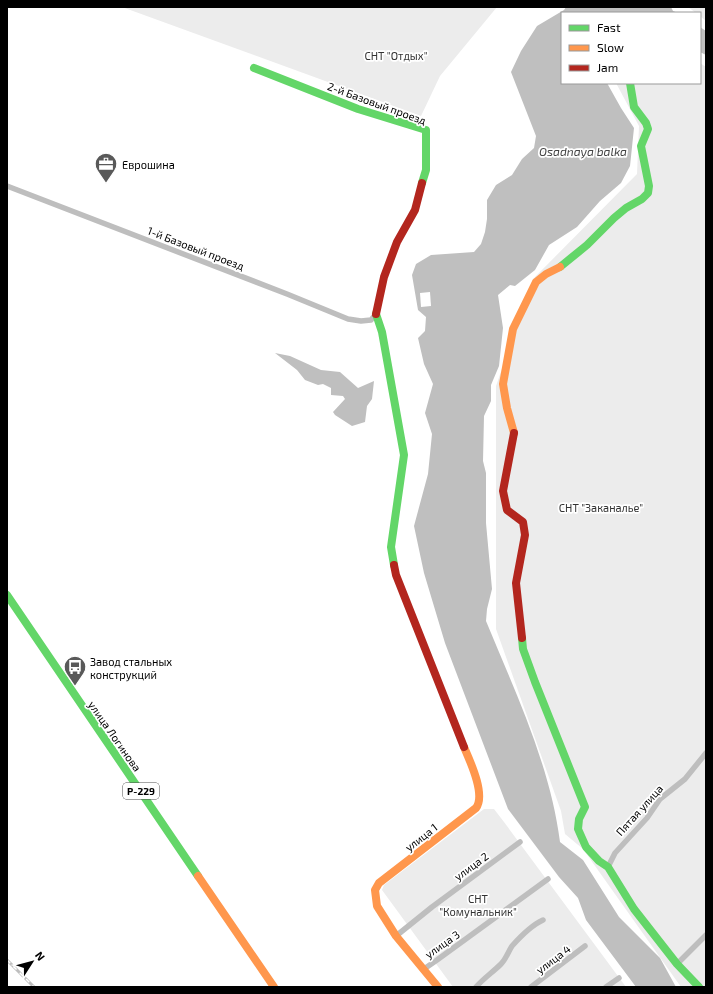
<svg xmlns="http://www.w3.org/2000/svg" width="713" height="994" font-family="'Exo 2',sans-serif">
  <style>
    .green { fill: #ececec }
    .water { fill: #bfbfbf }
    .pier { fill: #fff }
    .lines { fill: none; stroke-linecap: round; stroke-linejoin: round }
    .street { stroke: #bebebe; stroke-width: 5.5 }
    .fast { stroke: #63d668; stroke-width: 8 }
    .slow { stroke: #ff974d; stroke-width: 8 }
    .jam { stroke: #b3261e; stroke-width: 8 }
    .rail-casing { stroke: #bebebe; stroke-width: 3 }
    .rail { stroke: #fff; stroke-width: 1.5; stroke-dasharray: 4.5; stroke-linecap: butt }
    .labels { text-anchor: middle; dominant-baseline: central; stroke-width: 3.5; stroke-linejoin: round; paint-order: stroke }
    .shield { fill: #fff; stroke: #4c4c4c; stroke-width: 1 }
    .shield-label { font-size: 10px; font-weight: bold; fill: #000 }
    .park-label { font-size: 11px; fill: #333; stroke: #fff }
    .street-label { font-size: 11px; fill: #000; stroke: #fff }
    .poi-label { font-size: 11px; fill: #000; stroke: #fff; text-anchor: start }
    .water-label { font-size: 12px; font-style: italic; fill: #444; stroke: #fff }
  </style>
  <rect width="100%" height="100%" fill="#fff"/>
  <path class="green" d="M122,7H497L440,76L421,116Z
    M688,7H706V21L700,16V13H696Z
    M700,63L706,67V987H681L583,849L565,834L561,811L496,629V386L533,279L637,174L639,126L616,83H700Z
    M484,809H494L504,822L626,987H453L382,890L384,885Z"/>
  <path class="water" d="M566,7H671L673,11L678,13H562V83H607L621,108L634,128L630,166L621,183L600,201L577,227L549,245L535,270L515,286L510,285L498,295L503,328L499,366L491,385V401L484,416L483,461L486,473V523L492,589L487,609L486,621C515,692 550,764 560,842L583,860L619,917L660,958L676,987H636L586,920L578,898L559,877L508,809L445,643L424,573L414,526L428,474L432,434L425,413L433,384L424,364L418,338L425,331L426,317L418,310L412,275L416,264L431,255L474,252L481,244L485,232L487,219V200L496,185L512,175L522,159L534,148L536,136L511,72L521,51L537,26L564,10Z
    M700,27L706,31V55L700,52Z
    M275,353L290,356L321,370L340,372L358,388L374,381L372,399L367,406L365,422L352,426L335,415L333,412L345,399L343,396L331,395V388L323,384L318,385L305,380L297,370Z"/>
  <path class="pier" d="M430,292L431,306L421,307L420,293Z"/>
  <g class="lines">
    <path class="street" d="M7,186L287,294L348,319L361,321L371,320L376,314
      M608,867L615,853L647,818L660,799L685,779L706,753
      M396,936L432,907L520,842
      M677,964L706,935
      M424,969L437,960L548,879
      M476,987C484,978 493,972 501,964C506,959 508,952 512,946C520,937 532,925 543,920
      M531,987L585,946
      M606,987L619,978"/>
    <path class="fast" d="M254,68L358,109L426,130V170L422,183
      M560,267L587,245L614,218L626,208L642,199L648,193L649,186L641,146L648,129L646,123L634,107L630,83
      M376,314L382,332L404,455L391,547L394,565
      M7,595L198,876
      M522,638L523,649L535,682L585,807L579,819L578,829L586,847L599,861L608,867L634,909L677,964L699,987"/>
    <path class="slow" d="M514,433L507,408L503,384L513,329L536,282L546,274L560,267
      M198,876L274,987
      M438,987L396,936L377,906L375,890L379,883L476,808C486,795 470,761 464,747"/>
    <path class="jam" d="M376,314L384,277L397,242L415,210L422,183
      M514,433L503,491L507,510L523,522L525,535L516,583L522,638
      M394,565L396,575L464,747"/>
    <g class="rail-casing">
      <path id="rail" d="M7,960L34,987"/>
    </g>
    <use href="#rail" class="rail"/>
  </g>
  <defs>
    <g id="office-pin" transform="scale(1.15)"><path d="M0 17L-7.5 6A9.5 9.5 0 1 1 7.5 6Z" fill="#595959" stroke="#fff"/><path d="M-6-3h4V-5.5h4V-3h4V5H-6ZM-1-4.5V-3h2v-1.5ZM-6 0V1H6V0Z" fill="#fff"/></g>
    <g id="bus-pin" transform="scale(1.15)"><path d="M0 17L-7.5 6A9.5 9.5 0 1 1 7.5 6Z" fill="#595959" stroke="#fff"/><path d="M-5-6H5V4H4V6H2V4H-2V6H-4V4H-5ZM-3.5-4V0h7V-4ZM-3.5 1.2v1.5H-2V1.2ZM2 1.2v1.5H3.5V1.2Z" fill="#fff"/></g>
  </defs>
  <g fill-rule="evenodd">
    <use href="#office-pin" x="106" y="164"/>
    <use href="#bus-pin" x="75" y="667"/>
  </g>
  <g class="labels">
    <rect class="shield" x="123" y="783" width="36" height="16" rx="3"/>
    <g class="shield-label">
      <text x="141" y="791">Р-229</text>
    </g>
    <g class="park-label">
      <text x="396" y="55">СНТ "Отдых"</text>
      <text x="601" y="507">СНТ "Заканалье"</text>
      <text x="478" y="898">СНТ<tspan x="478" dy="13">"Комунальник"</tspan></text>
    </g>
    <g class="street-label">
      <text transform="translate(377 103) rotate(20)">2-й Базовый проезд</text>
      <text transform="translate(196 248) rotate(21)">1-й Базовый проезд</text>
      <text transform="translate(115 736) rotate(55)">улица Логинова</text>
      <text transform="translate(639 810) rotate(-48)">Пятая улица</text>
      <text transform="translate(421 837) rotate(-38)">улица 1</text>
      <text transform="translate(471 866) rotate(-36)">улица 2</text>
      <text transform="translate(442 944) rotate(-35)">улица 3</text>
      <text transform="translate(553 959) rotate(-37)">улица 4</text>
    </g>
    <g class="poi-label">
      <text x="122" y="164">Еврошина</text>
      <text x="90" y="661">Завод стальных<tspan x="90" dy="13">конструкций</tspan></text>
    </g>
    <g class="water-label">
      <text x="583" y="151">Osadnaya balka</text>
    </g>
  </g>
  <rect width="713" height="994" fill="none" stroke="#000000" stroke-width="16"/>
  <rect x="561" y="12" width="140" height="72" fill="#ffffff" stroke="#999999"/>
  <rect x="569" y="25" width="20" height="6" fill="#63d668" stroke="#999999"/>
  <text x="597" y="32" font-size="12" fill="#000000">Fast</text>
  <rect x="569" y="45" width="20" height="6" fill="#ff974d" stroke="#999999"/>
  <text x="597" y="52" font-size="12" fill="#000000">Slow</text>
  <rect x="569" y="65" width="20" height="6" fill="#b3261e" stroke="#999999"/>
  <text x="597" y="72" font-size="12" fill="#000000">Jam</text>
  <g transform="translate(32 962) rotate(54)" stroke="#ffffff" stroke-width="3" paint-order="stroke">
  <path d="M0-3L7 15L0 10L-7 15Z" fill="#000000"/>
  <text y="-6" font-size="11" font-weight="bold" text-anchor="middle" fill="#000000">N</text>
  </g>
</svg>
